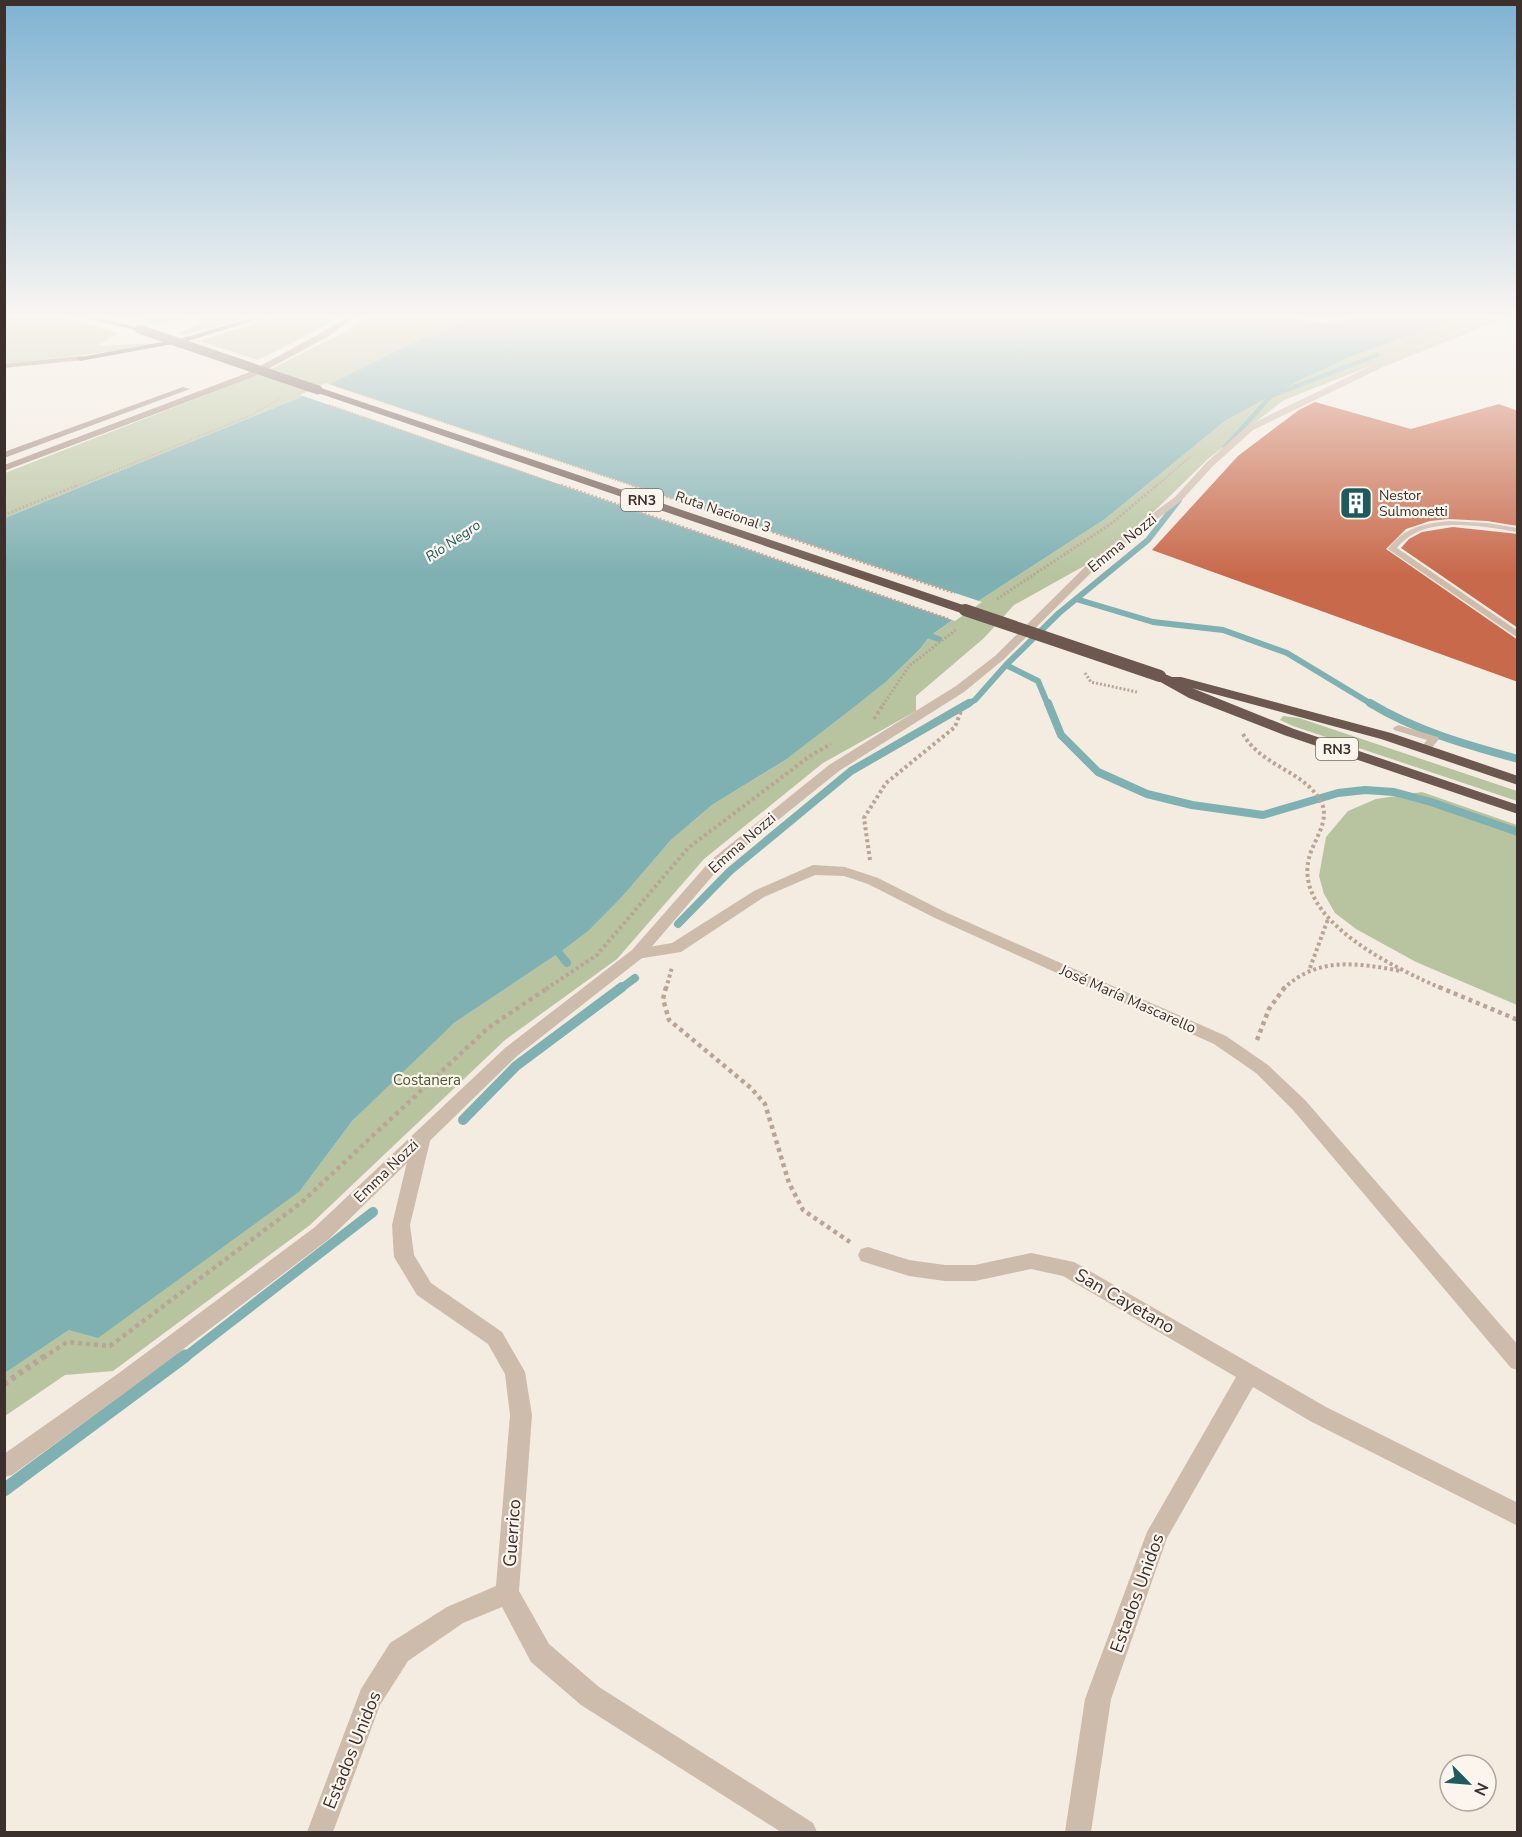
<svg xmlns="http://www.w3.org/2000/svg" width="1522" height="1837" font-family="'Nunito Sans',sans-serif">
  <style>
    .green { fill: #b8c4a0 }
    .water { fill: #7fb0b2 }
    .pier { fill: #f4ebe1 }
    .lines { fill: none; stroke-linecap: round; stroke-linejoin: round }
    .stream-far4 { stroke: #7fb0b2; stroke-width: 4.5 }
    .stream-far3 { stroke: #7fb0b2; stroke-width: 6 }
    .stream-far2 { stroke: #7fb0b2; stroke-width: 8 }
    .stream-far1 { stroke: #7fb0b2; stroke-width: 10 }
    .stream { stroke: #7fb0b2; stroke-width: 13 }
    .building { fill: #c8694b }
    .path-far4 { stroke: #b9a596; stroke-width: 2; stroke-dasharray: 1.5 1.5; stroke-linecap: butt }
    .path-far3 { stroke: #b9a596; stroke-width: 3; stroke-dasharray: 2 2; stroke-linecap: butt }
    .path-far2 { stroke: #b9a596; stroke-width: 4; stroke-dasharray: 3 3; stroke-linecap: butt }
    .path-far1 { stroke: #b9a596; stroke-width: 4.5; stroke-dasharray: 4 4; stroke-linecap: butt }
    .path { stroke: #b9a596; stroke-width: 6; stroke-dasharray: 4.5 4.5; stroke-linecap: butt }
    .service { fill: #cdbbac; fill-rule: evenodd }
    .minor { fill: #cdbbac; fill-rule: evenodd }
    .tertiary { fill: #cdbbac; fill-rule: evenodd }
    .secondary { fill: #a18a7d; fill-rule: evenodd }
    .trunk { fill: #6c584f; fill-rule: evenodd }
    .path-bridge-far1 { stroke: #b9a596; stroke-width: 2; stroke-dasharray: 1.5 1.5; stroke-linecap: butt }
    .path-bridge { stroke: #b9a596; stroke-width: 3; stroke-dasharray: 2 2; stroke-linecap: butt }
    .trunk-bridge-far1 { stroke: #6c584f; stroke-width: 9 }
    .trunk-bridge { stroke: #6c584f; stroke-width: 12 }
    .labels { text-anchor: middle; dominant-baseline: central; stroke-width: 4.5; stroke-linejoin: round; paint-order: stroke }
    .far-poi-label { font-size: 14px; fill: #3b302b; stroke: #fbf5ee; text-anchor: start }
    .shield { fill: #fbf5ee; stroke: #756b66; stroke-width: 1.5 }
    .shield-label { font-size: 14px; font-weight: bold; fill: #3b302b }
    .far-street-label { font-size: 14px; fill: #3b302b; stroke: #fbf5ee }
    .far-water-label { font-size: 14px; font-style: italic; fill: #1f5a5e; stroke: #fbf5ee }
    .street-label { font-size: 15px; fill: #3b302b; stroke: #fbf5ee }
    .park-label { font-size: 15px; fill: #4a5a2e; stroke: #fbf5ee }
    .near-street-label { font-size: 18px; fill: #3b302b; stroke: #fbf5ee }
  </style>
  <rect width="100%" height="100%" fill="#f4ebe1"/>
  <path class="green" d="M4,318H66L118,333L97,346L152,343L115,351L5,364Z
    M142,318H141H247L184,335L178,333L199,324L197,318L151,324Z
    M269,318H335L325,326L258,360L200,341Z
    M365,318H469L400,349L318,390L5,518V473L265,372L347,331Z
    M1460,318H1492L1284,400L1208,459L1140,525L1102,556L1014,605L984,638L916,696V711L823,763L704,859L617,959L505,1040L310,1225L113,1371L65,1375L5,1416V1373L69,1330L300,1191L353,1120L427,1047L454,1023L559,953L587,931L621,898L671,840L712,805L787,759L886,682L920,649L930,636L983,598L1105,519L1225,421L1300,380L1355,355Z
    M1283,716L1299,718L1517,791V801L1293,726L1280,720Z
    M1422,792L1517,825V1005L1416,962L1356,929L1335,913L1324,894L1319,876L1326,837L1348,811L1376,799Z"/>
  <path class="water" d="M469,318H1292L1321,323L1358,318H1460L1355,355L1300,380L1225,421L1105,519L983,598L930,636L920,649L886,682L849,711L787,759L712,805L671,840L621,898L588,931L559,953L454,1023L353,1120L300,1191L98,1338L69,1330L5,1373V518L318,390L400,349Z"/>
  <path class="pier" d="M326,383L982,602L955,621L300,395Z"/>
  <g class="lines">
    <path class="stream-far4" d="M1225,447L1271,396L1377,355"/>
    <path class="stream-far3" d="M1076,599L1153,622L1223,630L1287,653L1373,705
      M930,636L939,639
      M1006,665L1038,681L1048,705
      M966,705L975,700L1006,665L1059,613L1148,540L1179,500"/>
    <path class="stream-far2" d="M1048,703L1061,735L1098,772L1147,794L1192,805L1263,815L1338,793L1365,790L1394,792L1431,802L1518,832
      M1370,703C1416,731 1467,745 1518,759
      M678,924L730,871L851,771L969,703
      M559,953L567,963
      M620,989L635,978"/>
    <path class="stream-far1" d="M463,1120L516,1066L622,987
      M184,1358L373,1212"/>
    <path class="stream" d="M4,1490L185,1356"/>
  </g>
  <path class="building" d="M1315,402L1411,429L1499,404L1518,411V526L1487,521L1449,519L1430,521L1406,529L1386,549L1518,640V682L1152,550L1238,456L1299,410Z
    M1453,527L1518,534V628L1401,548L1409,539L1422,532Z"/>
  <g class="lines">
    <path class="path-far4" d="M366,322L385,324
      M364,324L380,326
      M277,338L312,318
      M352,340L402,318
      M74,487L247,417L281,398
      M1155,487L1191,456"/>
    <path class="path-far3" d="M4,515L78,485
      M997,599L1112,523L1157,485
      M1085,673L1091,682L1137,692
      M883,705L909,666L957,629"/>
    <path class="path-far2" d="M874,719L884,703
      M1243,734C1262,767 1305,771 1321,802C1331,820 1313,841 1309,858C1293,921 1397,969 1443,989
      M870,860L864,818L886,783L955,727L961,711
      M1310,968L1328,919
      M546,989L597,955L688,848L810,756L831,744
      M666,989L672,967
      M1283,989C1318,956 1357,963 1401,971"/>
    <path class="path-far1" d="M666,987L663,999L669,1020L751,1088L765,1104L789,1183L803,1210L850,1242
      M1439,987L1518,1020
      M1257,1040L1269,1009L1285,987
      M43,1358L67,1342L110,1346L302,1202L488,1028L549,987"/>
    <path class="path" d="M4,1384L45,1356"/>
    <path class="service" d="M1449,521L1487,523L1518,528V532C1480,526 1423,514 1397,548L1518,631V638L1388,549C1405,527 1422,524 1449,521Z
      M1398,725L1438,737L1439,739L1429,751H1421L1420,749L1427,740L1394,730L1393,728Z"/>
    <path class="minor" d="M813,865L845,867L878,878L945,912L1226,1036L1268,1065L1305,1100L1518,1345V1370L1511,1368L1293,1110L1256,1073L1214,1044L935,918L868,884L844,876L815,875L764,897L681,952L637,959L629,954L637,949L672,943L754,891Z
      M422,1130L428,1132L431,1137L410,1225L414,1255L431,1283L502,1332L525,1372L532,1415L519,1591L549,1644L599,1687L813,1823L817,1832H781L581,1705L531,1662L502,1607L463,1623L408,1661L380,1705L333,1832H307L361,1689L390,1643L447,1607L496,1586L510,1415L505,1374L488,1344L417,1295L394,1257L392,1225L413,1137L416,1132Z
      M868,1247L909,1260L945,1265H975L1031,1253L1074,1262L1326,1407L1518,1503V1526L1310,1421L1253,1387L1167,1538L1111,1699L1091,1832H1065L1085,1699L1147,1532L1236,1377L1063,1276L1031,1269L975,1281H945L909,1276L861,1261L858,1255L861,1249Z"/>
    <path class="tertiary" d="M1495,318H1505L1383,367L1253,430L1213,466L1181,501L1106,558L1003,660L964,692L839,771L721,866L642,958L517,1056L329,1239L133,1387L12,1475L4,1477V1454L119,1373L315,1227L505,1048L632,950L711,860L829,765L956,686L995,656L1098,554L1175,497L1207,462L1247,426L1377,363Z"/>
    <path class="secondary" d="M346,318H354L329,336L253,377L4,471V465L247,373L323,332Z
      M80,356H83V360L4,368V364Z
      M183,387L190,389L4,458V452Z"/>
    <path class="trunk" d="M87,318H101L143,329L139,331Z
      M251,318H263L184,342L80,361L76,358L183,338Z
      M315,388H321L969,607L971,610L965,614L961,613L315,392Z
      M1160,672L1172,677H1181L1391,733L1518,776V785L1381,739L1192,688L1294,729L1518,805V814L1284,735L1189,698L1155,679L1153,676L1155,673Z"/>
    <path class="path-bridge-far1" d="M336,386L637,487
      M329,405L565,487"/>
    <path class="path-bridge" d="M561,485L948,619
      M632,485L955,593"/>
    <path class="trunk-bridge-far1" d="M139,329L318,390"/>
    <path class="trunk-bridge" d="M965,610L1160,676"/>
  </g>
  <linearGradient id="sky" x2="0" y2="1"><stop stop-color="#7eb2d2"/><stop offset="0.55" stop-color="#faf6f2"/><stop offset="1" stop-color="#faf6f2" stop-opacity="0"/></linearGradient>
  <rect width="1522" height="575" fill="url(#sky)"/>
  <defs>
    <g id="building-square" transform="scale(1.725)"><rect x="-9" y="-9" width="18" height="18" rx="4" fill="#1f5a5e" stroke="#fbf5ee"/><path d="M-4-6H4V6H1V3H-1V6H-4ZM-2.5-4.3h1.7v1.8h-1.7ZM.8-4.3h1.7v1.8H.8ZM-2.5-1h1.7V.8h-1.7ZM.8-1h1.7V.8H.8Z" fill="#fff"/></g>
  </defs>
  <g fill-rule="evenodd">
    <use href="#building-square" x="1356" y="503"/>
  </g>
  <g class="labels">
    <g class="far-poi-label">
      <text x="1379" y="495">Nestor<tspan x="1379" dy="16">Sulmonetti</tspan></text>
    </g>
    <g class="shield">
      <rect x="621" y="489" width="42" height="22" rx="4.5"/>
      <rect x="1316" y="738" width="42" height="22" rx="4.5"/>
    </g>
    <g class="shield-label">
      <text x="642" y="500">RN3</text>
      <text x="1337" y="749">RN3</text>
    </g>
    <g class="far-street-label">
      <text transform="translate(723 512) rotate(19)">Ruta Nacional 3</text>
    </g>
    <g class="far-water-label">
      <text transform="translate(453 541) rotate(-34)">Río Negro</text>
    </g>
    <g class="street-label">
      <text transform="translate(1122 543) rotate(-39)">Emma Nozzi</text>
      <text transform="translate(742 843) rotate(-41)">Emma Nozzi</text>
      <text transform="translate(1128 999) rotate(24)">José María Mascarello</text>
      <text transform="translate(386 1171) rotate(-44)">Emma Nozzi</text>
    </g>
    <g class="park-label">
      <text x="427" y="1080">Costanera</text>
    </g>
    <g class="near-street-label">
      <text transform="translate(1125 1301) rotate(30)">San Cayetano</text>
      <text transform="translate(512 1533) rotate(-86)">Guerrico</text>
      <text transform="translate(1137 1593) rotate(-70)">Estados Unidos</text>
      <text transform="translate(352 1750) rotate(-68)">Estados Unidos</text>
    </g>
  </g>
  <rect width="1522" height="1837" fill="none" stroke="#3b302b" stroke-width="12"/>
  <g transform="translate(1468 1783) rotate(115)"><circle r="28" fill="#fbf5ee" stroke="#aea6a0" stroke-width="1.5"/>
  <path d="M0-4.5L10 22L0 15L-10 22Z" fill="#1f5a5e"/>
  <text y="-9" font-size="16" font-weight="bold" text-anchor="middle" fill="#3b302b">N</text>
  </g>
</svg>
